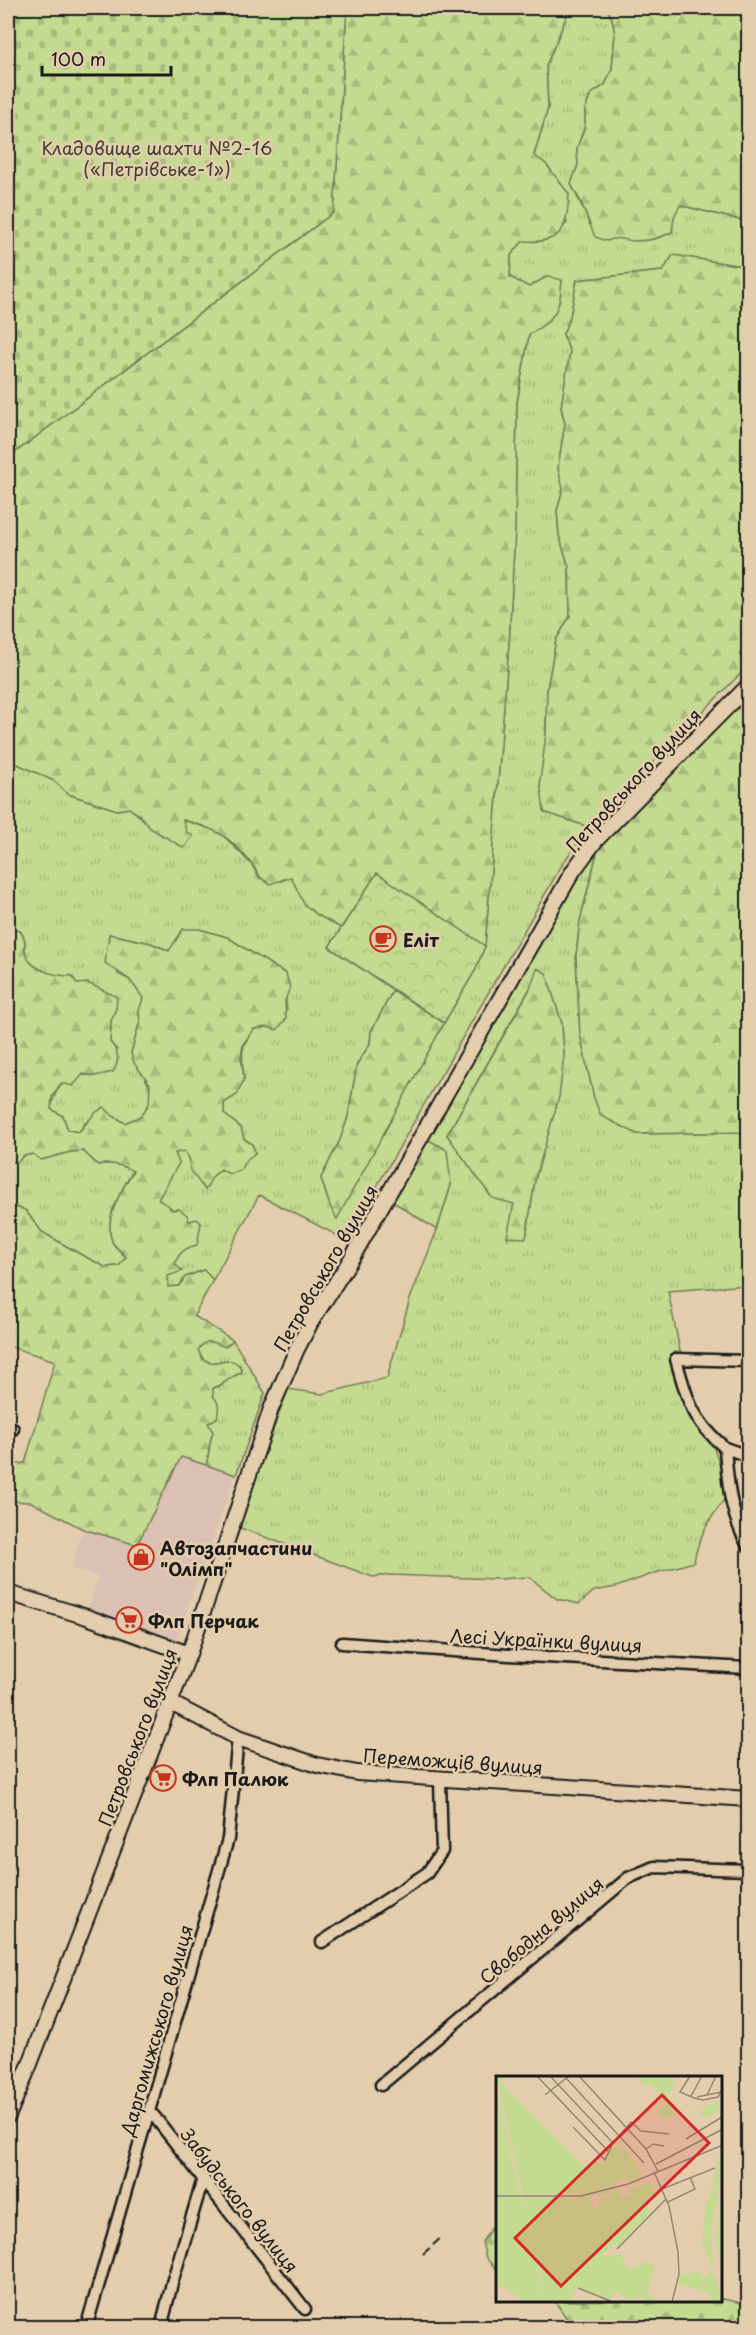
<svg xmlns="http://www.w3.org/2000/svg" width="756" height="2335" font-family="'Playpen Sans',sans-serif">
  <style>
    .built { fill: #ddc0b4 }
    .grass { fill: url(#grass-tufts); stroke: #707b56; stroke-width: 1.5; fill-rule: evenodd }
    .forest { fill: url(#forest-firs); stroke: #707b56; stroke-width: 1.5 }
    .cemetery { fill: url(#cemetery-stones); stroke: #707b56; stroke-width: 1.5 }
    .park { fill: url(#park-crowns); stroke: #707b56; stroke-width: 1.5 }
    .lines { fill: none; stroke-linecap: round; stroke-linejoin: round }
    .street-casing { stroke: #1c1c1c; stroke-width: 15 }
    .secondary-casing { stroke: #1c1c1c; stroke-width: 18 }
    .street { stroke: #e3cdac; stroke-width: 10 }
    .secondary { stroke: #e3cdac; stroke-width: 14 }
    .rail { stroke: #1c1c1c; stroke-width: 2; stroke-dasharray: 9 4.5; stroke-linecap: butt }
    .labels { text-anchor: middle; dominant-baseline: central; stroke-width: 5; stroke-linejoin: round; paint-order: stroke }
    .park-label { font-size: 18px; fill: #3e4233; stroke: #e3cdac }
    .street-label { font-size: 18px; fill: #1c1c1c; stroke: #e3cdac }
    .poi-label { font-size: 18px; font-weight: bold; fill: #1c1c1c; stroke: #e3cdac; text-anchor: start }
    .inset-road { fill: none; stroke: #938672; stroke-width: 1.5 }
    .view { fill: #d62828; fill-opacity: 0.15; stroke: #d62828; stroke-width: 3 }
    .inset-edge { fill: none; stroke: #1c1c1c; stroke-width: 3 }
  </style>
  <defs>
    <pattern id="grass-tufts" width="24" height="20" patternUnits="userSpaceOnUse" patternTransform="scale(1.5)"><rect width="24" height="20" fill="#c4da90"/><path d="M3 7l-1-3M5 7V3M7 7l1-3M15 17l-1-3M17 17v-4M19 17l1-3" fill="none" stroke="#a8ba7c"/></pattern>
    <pattern id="forest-firs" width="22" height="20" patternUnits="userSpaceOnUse" patternTransform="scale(1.5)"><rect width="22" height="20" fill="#c4da90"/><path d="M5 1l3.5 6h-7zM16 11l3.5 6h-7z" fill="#a8ba7c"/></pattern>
    <pattern id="cemetery-stones" width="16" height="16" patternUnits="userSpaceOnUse" patternTransform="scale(1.5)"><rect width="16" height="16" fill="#c4da90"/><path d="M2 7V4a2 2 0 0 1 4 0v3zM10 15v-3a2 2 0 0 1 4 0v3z" fill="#a8ba7c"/></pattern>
    <pattern id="park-crowns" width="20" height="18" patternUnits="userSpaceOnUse" patternTransform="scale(1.5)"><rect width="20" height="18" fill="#c4da90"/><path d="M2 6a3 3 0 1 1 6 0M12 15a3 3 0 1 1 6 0" fill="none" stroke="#a8ba7c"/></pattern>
  </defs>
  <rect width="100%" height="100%" fill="#e3cdac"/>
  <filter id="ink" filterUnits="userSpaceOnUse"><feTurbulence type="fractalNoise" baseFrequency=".0167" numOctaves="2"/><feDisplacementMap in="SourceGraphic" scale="12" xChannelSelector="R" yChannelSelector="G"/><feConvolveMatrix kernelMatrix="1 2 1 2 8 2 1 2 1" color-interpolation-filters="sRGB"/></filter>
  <g filter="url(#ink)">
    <path class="built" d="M181,1457L236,1475L173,1648L87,1617L98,1577L71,1568L83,1529L137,1545Z"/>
    <path class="grass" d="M570,8H606L612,18L615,34L612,69L605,85L591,94L585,110V126L577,148L578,165L571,184L586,215L589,224C618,237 641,247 672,232L674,216L679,205L748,222V267L673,255L663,271L577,280L570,318L563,334L570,352L561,407L565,423L558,468L563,488L557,511L559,535L569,567L570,617L556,640L547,689L544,812L589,827L563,863L346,1240L259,1195L213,1280L204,1270L185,1277L179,1286L168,1287V1275L178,1255L185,1249L189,1221C178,1214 169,1205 158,1200L178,1163L175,1153L184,1151L189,1158L190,1170L213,1176C226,1165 242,1163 255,1153L252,1144L244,1139L241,1128L224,1114V1103L244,1079C242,1055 239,1049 254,1029L267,1027L287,1009C283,995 291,991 286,974L227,937L200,929L176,942L170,951L151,943L109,934L118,974L130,980L144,998L139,1011L140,1021L131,1053C140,1069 163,1098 143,1114C138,1118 131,1120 125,1123L113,1116L85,1123L79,1132L68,1130L63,1116L51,1109C54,1086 71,1071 95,1076L117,1050L110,1042L111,1021L116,1008L77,984L72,976C56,976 31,971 26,954C22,943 29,943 20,931L8,928V754L13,762L55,781L68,794L117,810L129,808C142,817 151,828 164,837L186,831L183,820L220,832L252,865L259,878L281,881L291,877L316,914L341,928L329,947L393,990L371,1032L370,1044L357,1064L348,1117L340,1140L321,1178L330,1206L337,1218L444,1023L475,971L485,946L509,643L515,529L517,402L529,335L549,321L562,281L548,276L529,287L510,278L511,255L523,241C549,243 550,240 567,223L546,164L534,156L548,108L546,66Z
      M598,849L580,921L576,956L580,1034L594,1098L637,1134L748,1132V1285L668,1291L684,1371L721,1467L724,1500C709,1520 698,1537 694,1562L655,1573L616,1587L594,1591L579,1604L557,1599L529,1577L499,1579L390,1575L373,1577L238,1527L288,1389L322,1394L387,1378L410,1299L437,1230L451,1185L427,1139L580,875ZM538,969L546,974L562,1024L564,1056L535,1180L526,1238L514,1204L447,1135L530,988Z
      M83,1151L98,1165C111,1162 121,1165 133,1170C122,1190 102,1220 113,1243C116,1248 122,1253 126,1257L119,1266L105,1267L78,1253L42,1232L25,1210L8,1205V1161L17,1162L23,1156L34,1154L41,1160L70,1152Z
      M212,1340L225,1346L233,1340L265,1393L236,1475L206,1465C210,1453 208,1443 213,1432L208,1423L213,1388L221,1386L225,1381L242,1372L240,1365L227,1360L211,1363L203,1359L197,1350L204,1342Z"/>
    <path class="forest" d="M347,8H570L546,66L548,108L534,155L546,164L569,194C567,229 563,244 523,241L511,255L510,277L529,287L548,276L562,280C559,313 557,316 529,335L517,402L515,529L509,643L485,946L377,873L341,928L316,914L304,904L291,877L270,884C257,877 259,873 251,863C230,837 216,828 183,820L186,831L193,836L184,848L150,828L141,816L129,808L117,810L68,794L54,781L13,762L8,754V455L9,457L334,212Z
      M606,8H748V222L680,205L674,217L672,232C661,238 648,241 635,241C623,240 618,236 607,241L595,237L581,202L571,184L578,165L577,148L585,126V110L591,94L605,85L612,69L615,34L612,18Z
      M673,255L748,267V666L589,827L544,812L540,781L546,734L547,689L556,640L570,616L569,567L559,535L557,511L563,488L558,468L565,423L561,407L570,352L563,334L570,317L577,280L663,271Z
      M748,695V1132L637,1134L601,1116L594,1098L580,1034L576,956L580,921L598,849Z
      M8,928L20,931C29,943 22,943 26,954C31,971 56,976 72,976L77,984L88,983L117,997L116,1008L111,1021L110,1042C119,1052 120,1060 113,1072L95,1076L83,1074L73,1086L61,1083L52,1097L51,1109L63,1116L68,1130L79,1132L95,1113L104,1107L113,1116L125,1123L141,1116L149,1104L150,1084L134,1063L131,1053L140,1021L139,1011L143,998L130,980L105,963L109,934L151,943L169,951L183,929H199L227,937L286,974L290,987L285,1001L286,1019L277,1030L267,1027L254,1029L243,1044L241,1057L244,1079L237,1095L224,1103V1114L241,1128L244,1139L252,1144L255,1153L244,1162L241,1170L229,1174L221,1169L213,1176L205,1190L190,1170L189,1158L184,1151L175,1153L179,1163L158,1200L168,1205L172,1210L179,1209L187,1215L189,1221L197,1219L201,1223L197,1245C185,1248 179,1252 175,1264L182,1271L168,1276V1287L179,1286L185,1277L204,1270L213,1280L194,1316L233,1340L225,1347C212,1342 207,1337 198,1350L203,1359L210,1363C224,1361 237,1356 242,1372C231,1376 224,1385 213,1388V1396C220,1403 219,1409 217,1418L208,1423L213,1432C208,1443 210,1453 206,1465L181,1457L137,1545L83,1529L31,1502L8,1501V1465L25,1463L55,1361L8,1346V1205L25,1210L42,1232L78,1253L105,1267L119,1266L126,1257C122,1252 116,1248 113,1243C102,1220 122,1190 133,1171C121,1165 111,1162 98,1165L83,1151L70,1152L41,1160L33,1154L23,1156L18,1162L8,1161V1142L14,1140L11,1131L8,1129Z
      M537,968L546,973L562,1024L564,1056L559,1097L535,1180L526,1238L507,1237L514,1204L492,1198L447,1135L530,989Z
      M393,990L444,1023L337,1219L330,1206L321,1178L340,1140L348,1117L357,1064L370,1044L371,1032Z
      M427,1139L447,1150L451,1185L437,1230L392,1201Z
      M498,2218V2271L486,2258L482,2242Z
      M722,2299L748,2304V2327H569L567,2319L555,2301Z"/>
    <path class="cemetery" d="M8,8H347L334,212L9,457Z"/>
    <path class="park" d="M377,873L485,946L475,971L444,1023L329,947Z"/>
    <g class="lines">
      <g class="street-casing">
        <path id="street" d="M748,1361L676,1359C687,1400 692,1420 725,1448C728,1486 730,1513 748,1546
          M8,1427L13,1429
          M725,1448L748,1456
          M342,1643L509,1655L748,1668
          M322,1942L427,1873L442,1851L440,1780
          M381,2085L628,1878L654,1867L748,1870
          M148,2113L154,2116L305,2309
          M86,2328L228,1839L238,1738
          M161,2328L172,2283L203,2179"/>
      </g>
      <g class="secondary-casing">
        <path id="secondary" d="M8,1593L87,1617L189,1654
          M169,1702L238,1738L317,1765L357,1773L748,1799
          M8,2116L28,2069L189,1654L271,1409L297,1349L311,1322L353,1256L573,871L596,840L748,686"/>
      </g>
      <use href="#street" class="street"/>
      <use href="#secondary" class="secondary"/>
      <path class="rail" d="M423,2254L443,2236"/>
    </g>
  </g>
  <defs>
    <g id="cafe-ring" transform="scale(1.35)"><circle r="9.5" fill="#e3cdac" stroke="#c8321e" stroke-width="1.5"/><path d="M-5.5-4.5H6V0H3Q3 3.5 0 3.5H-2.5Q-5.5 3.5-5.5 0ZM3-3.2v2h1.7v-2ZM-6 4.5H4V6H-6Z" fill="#c8321e"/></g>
    <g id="shop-ring" transform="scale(1.35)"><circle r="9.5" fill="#e3cdac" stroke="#c8321e" stroke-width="1.5"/><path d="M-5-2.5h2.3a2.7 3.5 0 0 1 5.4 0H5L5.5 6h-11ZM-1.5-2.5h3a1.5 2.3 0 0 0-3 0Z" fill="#c8321e"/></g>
    <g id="supermarket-ring" transform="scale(1.35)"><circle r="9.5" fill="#e3cdac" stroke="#c8321e" stroke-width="1.5"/><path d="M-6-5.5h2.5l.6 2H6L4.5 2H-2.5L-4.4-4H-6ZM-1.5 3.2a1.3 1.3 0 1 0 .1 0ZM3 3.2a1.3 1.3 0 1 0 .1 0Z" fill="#c8321e"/></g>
  </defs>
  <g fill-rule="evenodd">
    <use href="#cafe-ring" x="383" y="939"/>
    <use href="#shop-ring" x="141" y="1557"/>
    <use href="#supermarket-ring" x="129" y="1620"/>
    <use href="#supermarket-ring" x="163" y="1778"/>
  </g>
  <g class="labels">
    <g class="park-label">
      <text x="157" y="147">Кладовище шахти №2-16<tspan x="157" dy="21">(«Петрівське-1»)</tspan></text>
    </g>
    <g class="street-label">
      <text transform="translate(633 780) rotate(-47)">Петровського вулиця</text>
      <text transform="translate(325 1268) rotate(-60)">Петровського вулиця</text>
      <text transform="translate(546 1640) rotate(3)">Лесі Українки вулиця</text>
      <text transform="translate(137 1737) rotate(-69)">Петровського вулиця</text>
      <text transform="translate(453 1761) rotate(4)">Переможців вулиця</text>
      <text transform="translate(541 1930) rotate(-40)">Свободна вулиця</text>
      <text transform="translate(156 2030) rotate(-74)">Даргомижського вулиця</text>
      <text transform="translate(240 2200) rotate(52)">Забудського вулиця</text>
    </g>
    <g class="poi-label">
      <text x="403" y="939">Еліт</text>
      <text x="160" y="1547">Автозапчастини<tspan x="160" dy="21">"Олімп"</tspan></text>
      <text x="148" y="1620">Флп Перчак</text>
      <text x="182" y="1778">Флп Палюк</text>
    </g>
  </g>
  <g transform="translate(496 2076)">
    <rect width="226" height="226" fill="#e3cdac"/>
    <path d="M0,13L28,119L0,29ZM121,70L131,75L147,101L135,106L128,101L111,113L82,120L99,103L89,91L98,83L106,88L115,72ZM122,112L125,120H136L127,128L122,123L121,128L109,132L111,140L119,144L126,133L132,136L121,141L130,163L121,173L119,168L115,171L102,138L103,124L121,114L95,121L0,199L1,193L43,157L32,147L25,121L47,156L81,128V122ZM138,125L144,141L149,143L132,157L129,148L137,144L138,138L131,130ZM125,178L132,193L148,186L158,189L151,218L157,220L156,225L140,221L138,225L123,219L125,200L114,188ZM41,191L48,222L82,211L87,206L93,209L90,213L109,221L112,219L105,212L111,211L106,207L116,208L118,217L113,225L82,212L73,226H29L11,214ZM204,196L210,216L181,208L183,198Z" fill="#c4da90"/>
    <path d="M0,0H10L5,6L14,16L98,100L88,117L28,119ZM141,0H174L179,14L169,17L178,26L177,42H162L161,35L170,29L154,6L147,10ZM226,24V31L220,36L212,41L204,38L209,30ZM0,29L25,119H0ZM226,70V99L215,154L218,194L206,167L209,136ZM154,106L162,124L156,119L148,123L155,138L149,143L144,142L138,125L131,130L138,139L135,148H129L131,156L135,157L130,163L121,141L132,136L126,133L117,146L109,132L121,128L122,123L131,126L137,110ZM226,120V197L219,161ZM0,121H25L32,147L43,156L42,161L48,162V157L95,121L97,132L103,131L115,171L105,181L125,178L114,188L124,197L128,214L117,218L118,211L107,207L111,212H105L112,219L109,221L90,213L92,207L83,209L93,181L44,187L40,194L11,214L0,208L1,196L42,163L0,194ZM28,121L81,122L83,125L47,156L36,146ZM214,192L221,203L226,226H217L210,216L206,201H212Z" fill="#c4da90"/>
    <path d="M58,175L93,181L82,211L48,222L43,188Z" fill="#c4da90"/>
    <path class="inset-road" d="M41,0L112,75M54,0L117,67M83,0L150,73L162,95M194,0L184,16L198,22L207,24L222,21L227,12M70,2L148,87M49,19L73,0M211,19L220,0M195,20L206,0M201,21L225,16M77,51L109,84L117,67L135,46L145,55L173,58M190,63L226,41M150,73L157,68L168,70M160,88L227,53M158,96L173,130L182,176L183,198L176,226M166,113L219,92M0,120H85L132,108L227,69M172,126L199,113L194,101M121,173L170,123M82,212L117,226"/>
    <path class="view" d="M166,19L213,67L65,210L19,162Z"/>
    <rect width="226" height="226" class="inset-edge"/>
  </g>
  <rect width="756" height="2335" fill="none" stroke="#e3cdac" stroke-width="30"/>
  <rect x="15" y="15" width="726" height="2305" fill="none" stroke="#1c1c1c" stroke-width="2" filter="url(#ink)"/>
  <path d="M42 66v9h129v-9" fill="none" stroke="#1c1c1c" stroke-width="3"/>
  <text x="51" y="66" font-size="18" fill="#1c1c1c" stroke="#e3cdac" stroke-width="4.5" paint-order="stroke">100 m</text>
</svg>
